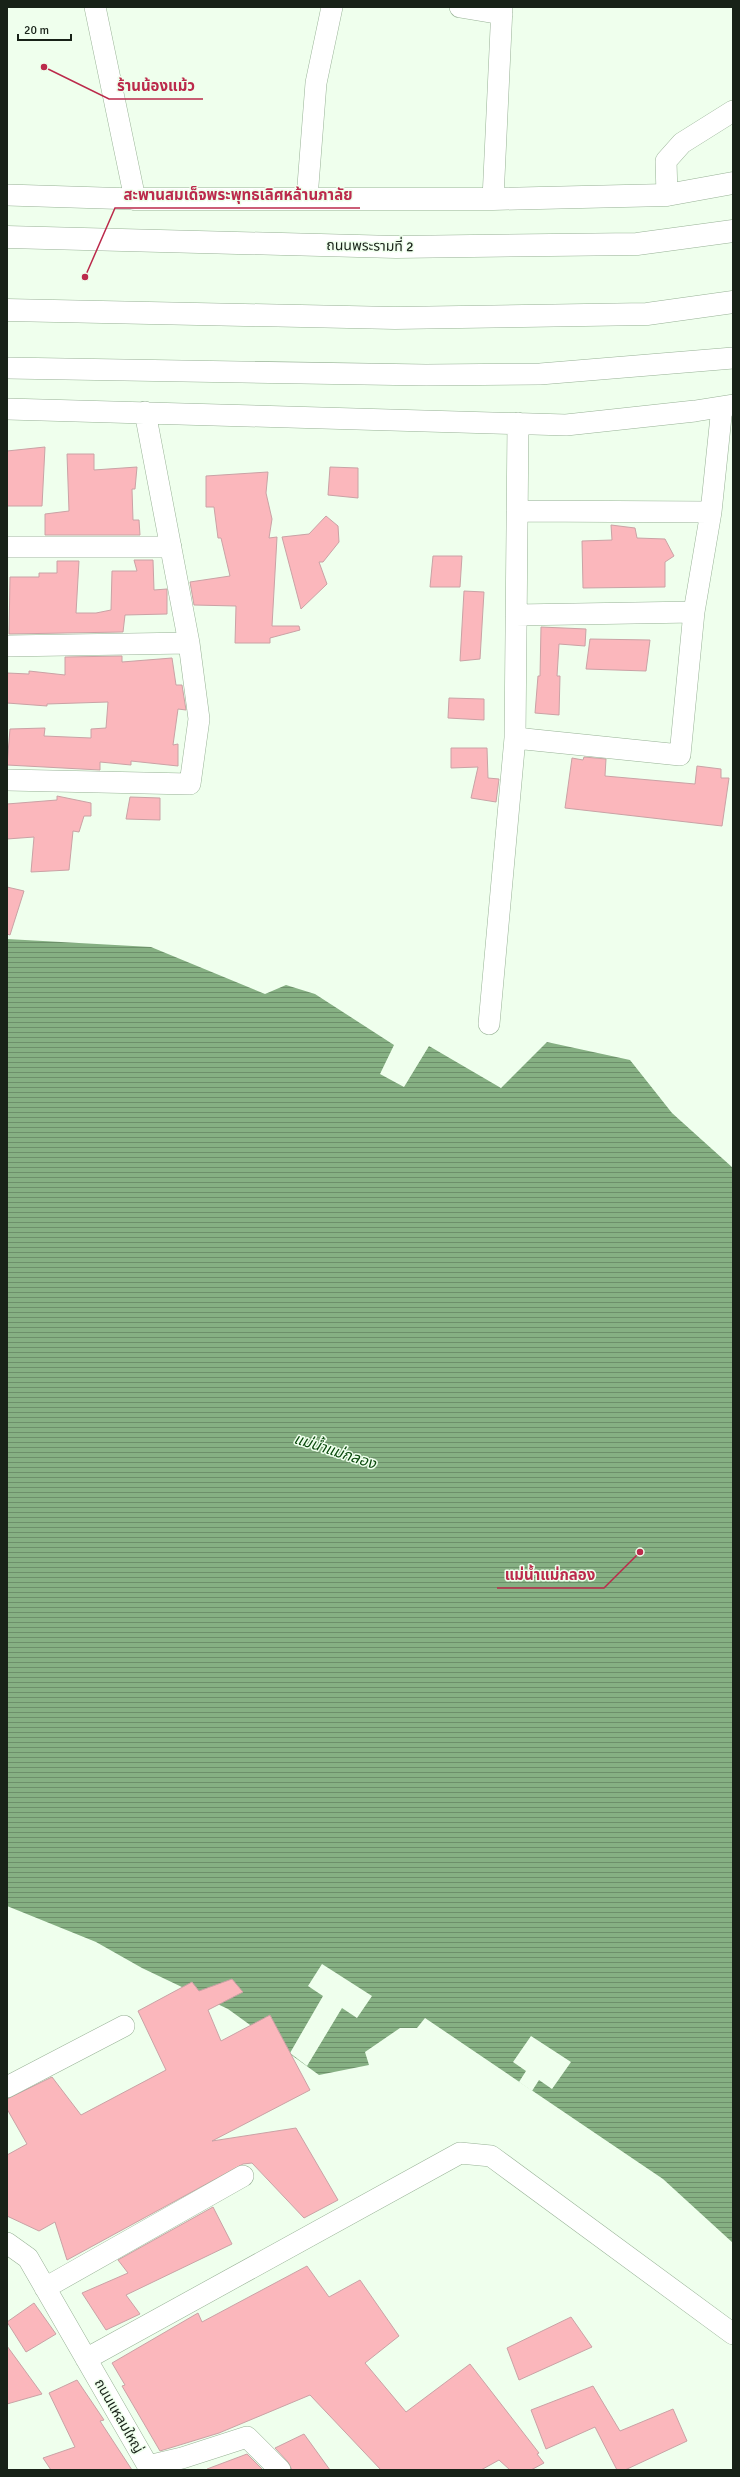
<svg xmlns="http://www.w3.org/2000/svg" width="740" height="2477" font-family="Signika,'Noto Sans Thai',sans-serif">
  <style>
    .water { fill: url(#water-rules) }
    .pier { fill: #efffed }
    .building { fill: #fbb7bc; stroke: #caa2a5 }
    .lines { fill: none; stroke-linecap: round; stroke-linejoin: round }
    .minor-casing { stroke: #98b296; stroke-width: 22 }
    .major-casing { stroke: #98b296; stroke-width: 23 }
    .highway-casing { stroke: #98b296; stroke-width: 23 }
    .minor { stroke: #fff; stroke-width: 21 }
    .major { stroke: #fff; stroke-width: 22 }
    .highway { stroke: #fff; stroke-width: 22 }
    .labels { text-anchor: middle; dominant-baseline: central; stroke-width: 3; stroke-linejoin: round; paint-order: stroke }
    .street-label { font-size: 14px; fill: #182218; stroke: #efffed }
    .water-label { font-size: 15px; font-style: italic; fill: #0a490c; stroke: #efffed }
    .leader { fill: none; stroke: #bb2a4b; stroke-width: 1.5 }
    .callout-dot { fill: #bb2a4b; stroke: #efffed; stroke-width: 1.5 }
    .callout-label { font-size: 15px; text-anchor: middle; font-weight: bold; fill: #bb2a4b; stroke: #efffed; stroke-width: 3; stroke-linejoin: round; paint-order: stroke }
  </style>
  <defs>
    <pattern id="water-rules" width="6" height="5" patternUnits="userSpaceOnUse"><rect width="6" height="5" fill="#86b083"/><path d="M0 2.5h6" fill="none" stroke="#6d8f6a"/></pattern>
  </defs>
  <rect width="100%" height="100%" fill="#efffed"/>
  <path class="water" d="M7,939L151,947L265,994L286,985L315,994L394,1045L380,1074L404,1087L429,1046L501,1088L547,1042L630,1060L672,1113L733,1168V2243L663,2179L425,2018L417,2028H400L365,2052L369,2065L319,2075L228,2009L142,1968L96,1942L7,1906Z"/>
  <path class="pier" d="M322,1964L372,1996L357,2018L342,2008L307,2066L290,2053L323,1996L308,1986Z
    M531,2036L571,2062L552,2089L539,2080L532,2091L519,2082L526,2071L513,2062Z"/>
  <path class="building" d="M45,447L42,506H7V451Z
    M67,454H94V470L137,467L135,489H132L133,520H139L140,535H45V514L69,511Z
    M330,467L358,468V498L328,495Z
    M268,472L266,493L272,519L269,538L277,537L272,626H299L300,630L270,638V643H235L236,606L194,605L190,582L230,576L221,538H218L214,507H206V476Z
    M326,516L338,526L339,542L323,562H319L327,584L301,609L282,537L309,534Z
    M611,525L635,528L637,538L665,539L674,556L665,562V587L583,588L582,541L612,540Z
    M433,556H462L460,587H430Z
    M134,560H153L154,590L167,589V614L125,615L123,632L9,634L10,577H39V573H57V561H79L76,613H96L111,610L112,571H137Z
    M464,591L484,592L480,659L460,661Z
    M541,627L586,629L585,646L559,644L557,676H560L559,715L535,713L538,676H540Z
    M590,639L650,640L646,671L586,669Z
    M122,656V662L172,658L176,685H182L186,710L178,709L173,745L178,744V766L131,761V765L100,762V770L7,765L10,729L45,728L44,736L91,738V729L106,728L108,702L47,704V706L7,703V673L29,674V671L65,675V657Z
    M449,698L484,699V720L448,718Z
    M451,748H487L488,778L499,779L496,802L471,798L478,767L451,768Z
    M584,757L606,759L605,776L695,784L697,766L721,769V778H729L722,826L565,808L572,758L583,760Z
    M57,796L91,803V816H84L79,832L73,831L69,870L31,872L34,837L7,839V804L57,800Z
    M130,797L160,798V820L126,819Z
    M7,887L24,891L10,935L7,934Z
    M232,1979L243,1992L208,2010L221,2041L270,2015L310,2090L212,2141L296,2128L338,2200L304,2218L252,2163L243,2164L67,2260L55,2222L39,2231L7,2216V2155L27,2144L7,2109V2099L52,2077L81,2115L166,2070L138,2011L192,1982L199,1991Z
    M213,2207L232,2244L126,2295L140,2314L106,2330L82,2293L128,2273L118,2260Z
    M307,2266L329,2297L360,2280L399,2336L365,2363L406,2412L470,2364L539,2453L537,2454L544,2463L531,2470H510L499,2460L481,2470H381L310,2395L219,2433L160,2451L122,2386L125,2385L112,2363L198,2313L202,2322Z
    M34,2303L56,2334L26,2352L7,2322Z
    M571,2317L592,2347L519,2380L507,2348Z
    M7,2346L42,2394L7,2404Z
    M77,2380L104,2420L100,2421L132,2470H51L43,2458L75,2447L49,2393Z
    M593,2386L620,2431L673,2409L687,2441L625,2470H617L595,2427L546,2449L531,2410Z
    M304,2434L330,2470H292L288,2462L275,2448Z
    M247,2454L263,2470H208L207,2469Z"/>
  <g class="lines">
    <g class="minor-casing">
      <path id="minor" d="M460,7L502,14
        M7,195L135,199L95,7
        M667,195L666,161L682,143L733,111
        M307,198L316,83L332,7
        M493,199L502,7
        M7,368L426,375L540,374L733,358
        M7,409L566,425L695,411L733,405
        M517,511L711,512L722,407
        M7,547H171
        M516,615L694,612
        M7,646L189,643
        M515,738L680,755L694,612L711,512
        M7,780L190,784L199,719L189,643L145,412
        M489,1024L515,738L518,423
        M7,2087L124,2026
        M7,2243L28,2258L148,2466L182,2458L247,2437L280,2470
        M45,2288L243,2176
        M86,2359L460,2153L491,2156L733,2334"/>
    </g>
    <g class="major-casing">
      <path id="major" d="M135,199H493L667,195L733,183"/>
    </g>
    <g class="highway-casing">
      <path id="highway" d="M7,237L396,247L637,244L733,231
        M7,310L395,318L647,314L733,302"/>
    </g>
    <use href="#minor" class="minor"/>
    <use href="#major" class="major"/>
    <use href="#highway" class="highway"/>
  </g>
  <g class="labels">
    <g class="street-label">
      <text transform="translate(370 246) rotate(1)">ถนนพระรามที่ 2</text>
      <text transform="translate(119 2416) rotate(60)">ถนนแหลมใหญ่</text>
    </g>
    <g class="water-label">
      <text transform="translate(335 1451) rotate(18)">แม่น้ำแม่กลอง</text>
    </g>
  </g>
  <path class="leader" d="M44 67L109 99H203M85 277L115 208H360M640 1552L604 1588H497"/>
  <g class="callout-dot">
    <circle cx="44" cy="67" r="4"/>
    <circle cx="85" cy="277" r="4"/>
    <circle cx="640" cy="1552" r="4"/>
  </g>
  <g class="callout-label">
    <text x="156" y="91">ร้านน้องแม้ว</text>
    <text x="238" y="200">สะพานสมเด็จพระพุทธเลิศหล้านภาลัย</text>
    <text x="550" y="1580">แม่น้ำแม่กลอง</text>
  </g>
  <rect width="740" height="2477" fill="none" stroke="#182218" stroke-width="16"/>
  <path d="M18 34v6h53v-6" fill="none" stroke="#182218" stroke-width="2"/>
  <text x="24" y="34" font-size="12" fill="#182218" stroke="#efffed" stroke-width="3" paint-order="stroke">20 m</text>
</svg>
